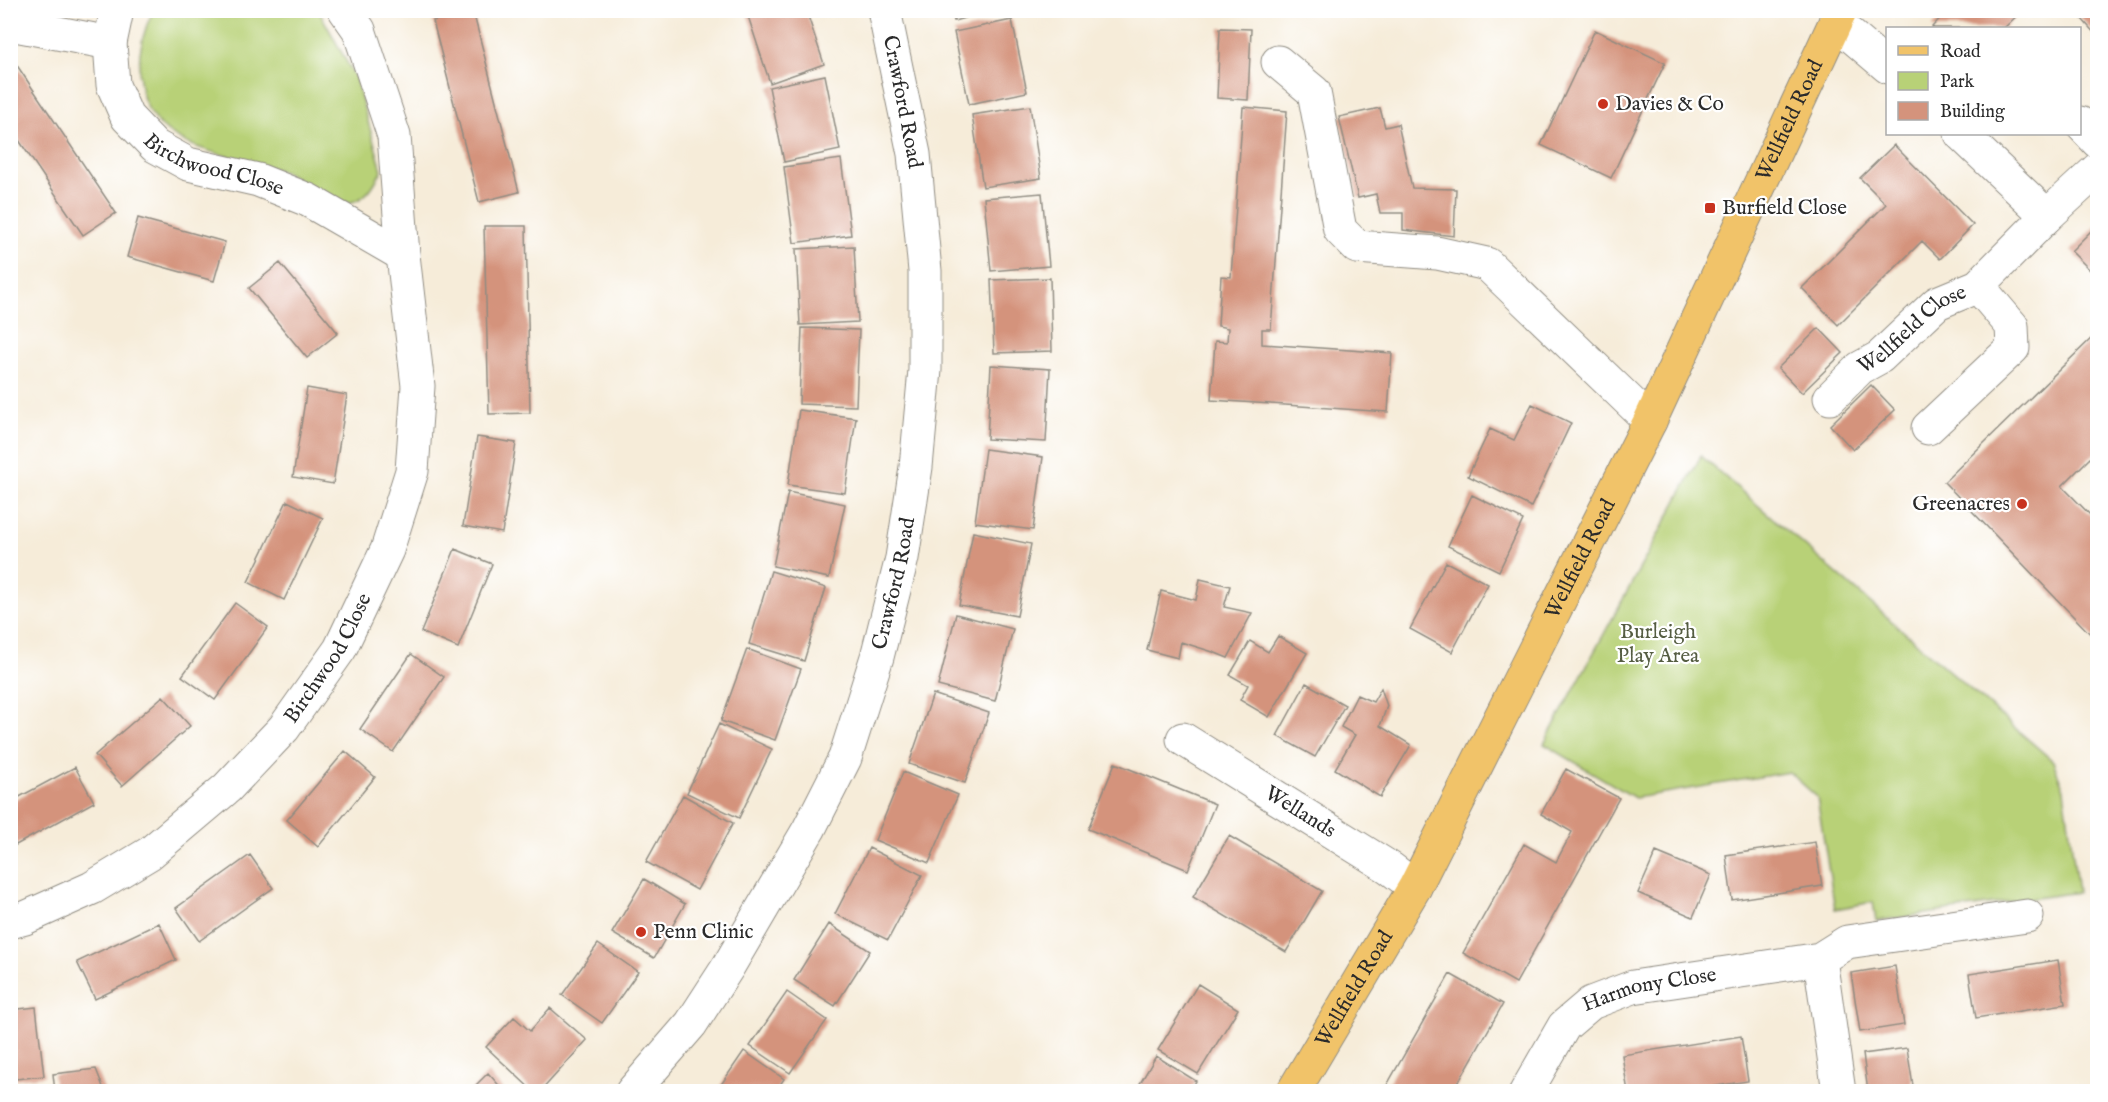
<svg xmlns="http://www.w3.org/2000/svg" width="2108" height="1102" font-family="'IM FELL English',serif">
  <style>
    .green { fill: #b8d177; stroke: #727e51; stroke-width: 1.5 }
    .building { fill: #d4937c }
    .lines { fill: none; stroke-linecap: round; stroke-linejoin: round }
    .minor-casing { stroke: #908c82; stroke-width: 35 }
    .major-casing { stroke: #908c82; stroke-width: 35 }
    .minor { stroke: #fff; stroke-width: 33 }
    .major { stroke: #f1c369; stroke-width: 33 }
    .poi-dot { fill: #c8321e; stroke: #fff; stroke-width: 2 }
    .labels { text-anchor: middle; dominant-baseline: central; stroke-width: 4.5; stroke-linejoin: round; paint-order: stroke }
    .street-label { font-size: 21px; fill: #2b2b2b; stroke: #fff }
    .poi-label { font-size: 21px; fill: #2b2b2b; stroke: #fff; text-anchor: start }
    .park-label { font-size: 21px; fill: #555d42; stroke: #fff }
  </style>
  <rect width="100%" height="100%" fill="#fff"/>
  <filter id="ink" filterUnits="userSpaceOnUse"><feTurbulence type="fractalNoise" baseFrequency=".0167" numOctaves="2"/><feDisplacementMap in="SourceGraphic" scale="12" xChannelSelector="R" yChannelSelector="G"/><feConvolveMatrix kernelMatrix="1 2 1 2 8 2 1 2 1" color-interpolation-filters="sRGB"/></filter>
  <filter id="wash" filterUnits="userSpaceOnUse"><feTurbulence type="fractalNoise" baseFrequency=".008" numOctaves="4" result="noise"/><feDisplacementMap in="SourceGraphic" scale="24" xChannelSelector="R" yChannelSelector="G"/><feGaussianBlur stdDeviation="1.35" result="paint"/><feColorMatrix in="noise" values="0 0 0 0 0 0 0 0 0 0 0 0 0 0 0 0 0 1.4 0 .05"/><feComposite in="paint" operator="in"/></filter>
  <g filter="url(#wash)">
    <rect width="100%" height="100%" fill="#f6ecd9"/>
    <path class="green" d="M153,11H319L355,77L382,170C375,183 368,198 352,202C331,207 305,181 287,173C232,151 148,155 140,81C137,56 142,33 153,11Z
      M1701,456L2053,761L2064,790L2078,892L1876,921L1873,902L1835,909L1817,797L1789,772L1635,798L1544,744Z"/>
    <g id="blocks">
      <path class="building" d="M746,10H806L824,64L770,83Z
        M951,10H988L989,11L954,21Z
        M1948,10H2023L2004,28H1934L1932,27Z
        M2074,10H2097V36Z
        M473,11L519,192L479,202L433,21Z
        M1012,20L1027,92L969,104L954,32Z
        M1220,28L1251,29L1248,100L1217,98Z
        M1595,30L1665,63L1611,178L1541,145Z
        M10,55L116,213L83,235L10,127Z
        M825,75L840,150L784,162L769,87Z
        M1030,106L1041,178L983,187L972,115Z
        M1243,107L1287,111L1271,329H1262V344L1392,353L1388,412L1211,400L1215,341L1227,342L1228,328L1218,326L1221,276L1231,277Z
        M1380,108L1385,127L1398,124L1412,188L1456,189L1454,236L1403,230V213H1380L1376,194L1358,198L1339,117Z
        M1894,145L1973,225L1940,259L1922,241L1838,325L1802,288L1886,204L1860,178Z
        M841,159L851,235L794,243L784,167Z
        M1042,193L1049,266L991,271L984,198Z
        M138,218L225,242L214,281L127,257Z
        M2097,225V277L2071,251Z
        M484,226H526L530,413L489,414Z
        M854,246L858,322L800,325L796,249Z
        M280,263L338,333L307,358L249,288Z
        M1050,278L1052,351L994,353L991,280Z
        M802,328L859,330L856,406L799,404Z
        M1819,328L1843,353L1802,393L1778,368Z
        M2097,333V451L2062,486L2097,522V641L1944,482Z
        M991,365L1050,369L1046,442L987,439Z
        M1871,385L1895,410L1853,450L1830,425Z
        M307,388L347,395L333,484L293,477Z
        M1532,404L1571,423L1531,507L1468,476L1490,429L1514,440Z
        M799,410L856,418L845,493L788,485Z
        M477,437L516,443L502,533L463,526Z
        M985,449L1043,457L1033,530L975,522Z
        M788,492L845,504L829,578L773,566Z
        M1472,495L1523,520L1499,571L1448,546Z
        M287,501L323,518L284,600L248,582Z
        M973,532L1031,544L1017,616L959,605Z
        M455,549L492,564L458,648L421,632Z
        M1446,562L1488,584L1452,652L1410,629Z
        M771,571L826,588L804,661L749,644Z
        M1200,579L1230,586L1224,607L1252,613L1228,658L1213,652L1181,642L1178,658L1147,650L1161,591L1196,600Z
        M235,603L268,627L215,700L182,676Z
        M956,614L1013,629L995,701L938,686Z
        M1278,636L1307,653L1269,717L1240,700L1248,685L1230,675L1250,641L1268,652Z
        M747,649L801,669L775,740L721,721Z
        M411,654L444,677L393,752L360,729Z
        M1306,683L1345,705L1315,757L1277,736Z
        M1381,688L1387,706L1380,726L1411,745L1380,797L1335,769L1355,735L1341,727L1357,695L1373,702Z
        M933,694L989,713L965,783L909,764Z
        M163,696L190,726L122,786L95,755Z
        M719,724L772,749L739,818L687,793Z
        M345,751L375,777L318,847L287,820Z
        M1115,763L1215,804L1188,870L1088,829Z
        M75,767L94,802L16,845L10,836V802Z
        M1566,769L1619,798L1516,983L1463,953L1524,844L1556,862L1572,832L1541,814Z
        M903,772L958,795L929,863L875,840Z
        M683,795L733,823L697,890L646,862Z
        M1229,836L1322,891L1286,952L1193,897Z
        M1815,842L1822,886L1732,900L1726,855Z
        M869,848L922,875L888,940L835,914Z
        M1656,852L1711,875L1693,917L1638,893Z
        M250,855L273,888L199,941L176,908Z
        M644,879L685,904L654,958L612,933Z
        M159,923L176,960L95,999L77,962Z
        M829,924L870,951L835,1006L794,980Z
        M598,944L638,972L602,1023L562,995Z
        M2058,960L2065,1004L1976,1018L1969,974Z
        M1895,966L1904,1025L1860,1032L1851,973Z
        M1450,974L1503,1004L1453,1092H1383Z
        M1198,984L1238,1009L1198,1074L1158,1050Z
        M787,992L827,1020L790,1073L750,1046Z
        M36,1007L44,1076L16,1079L10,1034V1010Z
        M550,1008L587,1040L540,1092H534L486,1047L514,1017L530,1031Z
        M1741,1036L1748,1081L1678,1092H1628L1622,1055Z
        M1907,1048L1914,1092H1868L1863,1054Z
        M744,1051L784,1079L775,1092H716Z
        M1156,1056L1196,1081L1190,1092H1135Z
        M96,1069L105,1092H55L53,1074Z
        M488,1073L505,1092H469Z"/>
    </g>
  </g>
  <g filter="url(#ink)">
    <use href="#blocks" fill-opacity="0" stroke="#908c82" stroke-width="1.5"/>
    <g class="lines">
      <g class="minor-casing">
        <g id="minor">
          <path id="s1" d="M117,10L110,43L113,85L127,117L155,146L188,164L258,180L308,200L403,255L394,136L359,30L345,10"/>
          <path d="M1835,22L1888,67"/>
          <path d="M10,24L110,43"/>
          <path d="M1278,62L1314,92L1340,230L1357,247L1437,253L1487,264L1650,421"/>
          <path d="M2080,123L2098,142"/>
          <path d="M1961,134L2047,216"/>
          <path id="s2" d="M1830,398L1860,368L1880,357L1937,303L1978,286L2047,216L2098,169"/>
          <path d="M1928,428L2013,348L2012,326L1978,286"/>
          <path id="s3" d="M1183,739L1390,868L1415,887"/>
          <path id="s4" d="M10,922L25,918L92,888L150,853L227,788L284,728L340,649L387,550L412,471L418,386L403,255"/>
          <path d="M1820,959L1839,1092"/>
          <path id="s5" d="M632,1092L691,1024L728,967L809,829L845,758L877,657L902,558L916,467L925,370V271L914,154L884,10"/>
          <path id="s6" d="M1526,1092L1564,1026L1591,1003L1633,987L1820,959L1847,942L2027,916"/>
        </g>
      </g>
      <g class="major-casing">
        <g id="major">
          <path id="s7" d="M1293,1092L1415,887L1650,421L1841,10"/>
        </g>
      </g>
      <use href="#minor" class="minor"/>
      <use href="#major" class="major"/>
    </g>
  </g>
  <g class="poi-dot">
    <circle cx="1603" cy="104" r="6"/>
    <rect x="1704" y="202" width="12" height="12" rx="3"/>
    <circle cx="2022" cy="504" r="6"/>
    <circle cx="641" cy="932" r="6"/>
  </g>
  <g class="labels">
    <g class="street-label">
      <text transform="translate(902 102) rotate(79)">Crawford Road</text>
      <text stroke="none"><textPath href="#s7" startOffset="1092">Wellfield Road</textPath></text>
      <text stroke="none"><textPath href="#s1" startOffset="213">Birchwood Close</textPath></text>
      <text stroke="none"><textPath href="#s2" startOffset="108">Wellfield Close</textPath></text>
      <text stroke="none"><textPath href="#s7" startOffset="606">Wellfield Road</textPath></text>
      <text stroke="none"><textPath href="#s5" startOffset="579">Crawford Road</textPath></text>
      <text stroke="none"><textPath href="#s4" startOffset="423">Birchwood Close</textPath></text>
      <text stroke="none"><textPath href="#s3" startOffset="138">Wellands</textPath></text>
      <text stroke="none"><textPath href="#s7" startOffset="120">Wellfield Road</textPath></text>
      <text stroke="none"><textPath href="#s6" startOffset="172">Harmony Close</textPath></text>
    </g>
    <g class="poi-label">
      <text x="1615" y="104">Davies &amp; Co</text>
      <text x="1722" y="208">Burfield Close</text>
      <text x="2010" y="504" text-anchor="end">Greenacres</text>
      <text x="653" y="932">Penn Clinic</text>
    </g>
    <g class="park-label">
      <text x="1658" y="632">Burleigh<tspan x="1658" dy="24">Play Area</tspan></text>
    </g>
  </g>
  <rect width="2108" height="1102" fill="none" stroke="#fff" stroke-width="36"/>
  <rect x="1886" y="27" width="195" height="108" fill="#ffffff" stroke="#aaaaaa" stroke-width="1.5"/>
  <rect x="1898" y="46" width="30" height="9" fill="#f1c369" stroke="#aaaaaa" stroke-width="1.5"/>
  <text x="1940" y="57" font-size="18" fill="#2b2b2b">Road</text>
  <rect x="1898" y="72" width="30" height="18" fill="#b8d177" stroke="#aaaaaa" stroke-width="1.5"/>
  <text x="1940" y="87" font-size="18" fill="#2b2b2b">Park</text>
  <rect x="1898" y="102" width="30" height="18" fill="#d4937c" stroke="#aaaaaa" stroke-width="1.5"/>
  <text x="1940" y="117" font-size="18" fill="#2b2b2b">Building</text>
</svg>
